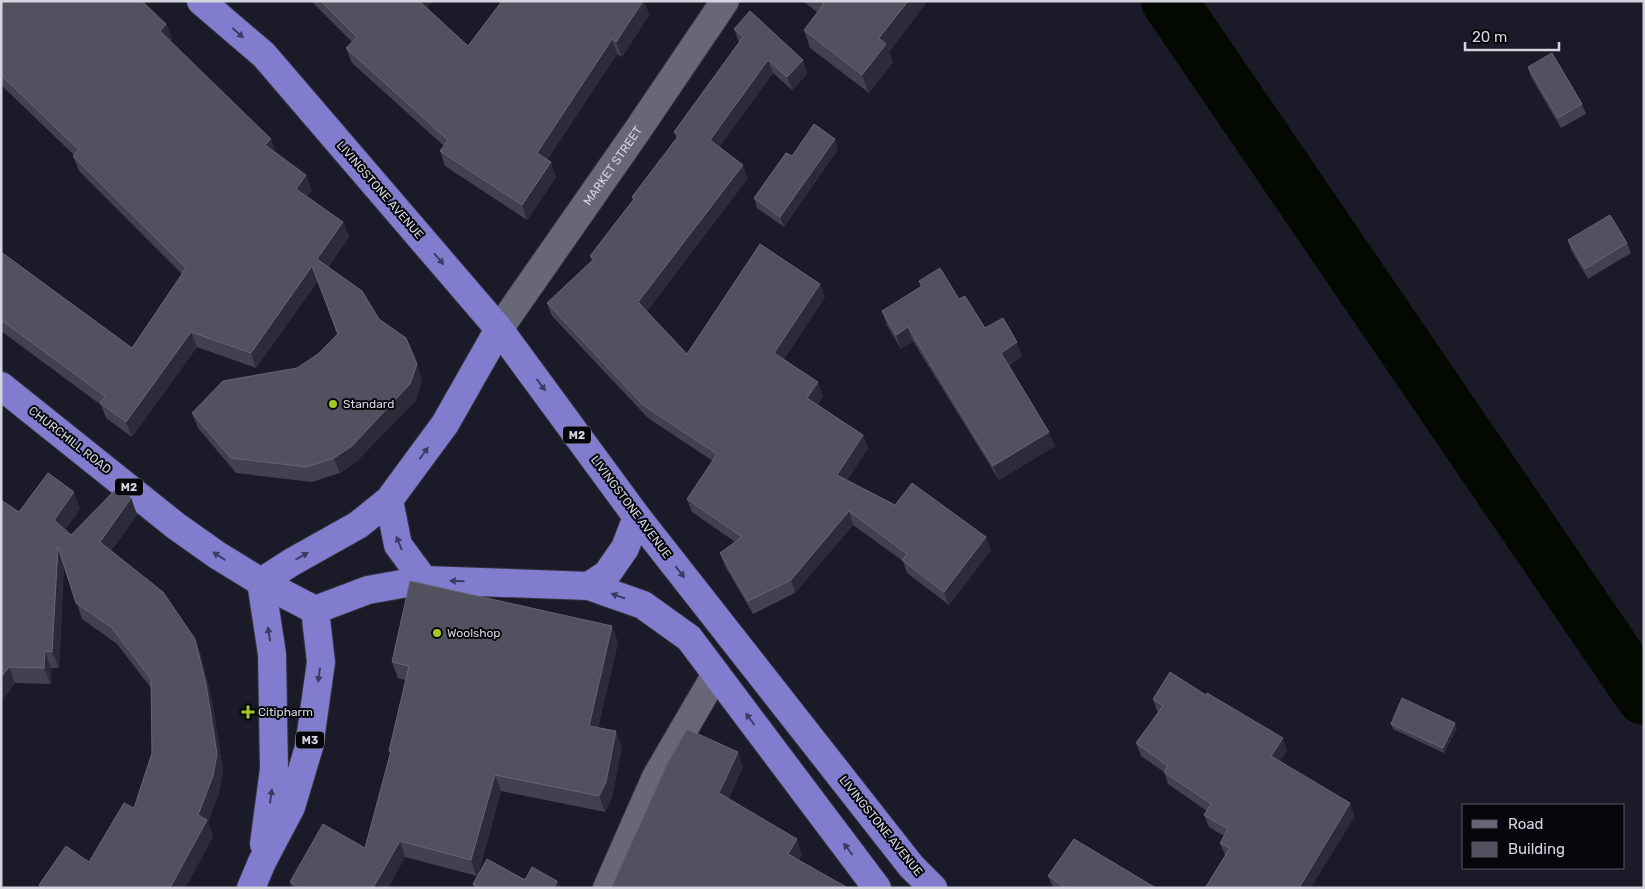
<svg xmlns="http://www.w3.org/2000/svg" width="1645" height="889" font-family="Rubik,sans-serif">
  <style>
    .lines { fill: none; stroke-linecap: round; stroke-linejoin: round }
    .river { stroke: #040900; stroke-width: 56 }
    .minor-casing { stroke: #34333e; stroke-width: 30 }
    .highway-casing { stroke: #34333e; stroke-width: 30 }
    .minor { stroke: #676778; stroke-width: 28 }
    .highway { stroke: #817cce; stroke-width: 28 }
    .wall { fill: #414150 }
    .shaded-wall { fill: #2b2b39 }
    .building { fill: #51515f; stroke: #666673 }
    .oneway { fill: #3d3b63 }
    .poi-dot { fill: #a5c824; stroke: #06060c; stroke-width: 2 }
    .labels { text-anchor: middle; dominant-baseline: central; stroke-width: 4; stroke-linejoin: round; paint-order: stroke }
    .shield { fill: #06060c; stroke: #9797a0; stroke-width: 1 }
    .shield-label { font-size: 11px; font-weight: bold; fill: #d5d5df }
    .street-label { font-size: 12px; fill: #d5d5df; stroke: #06060c }
    .poi-label { font-size: 12px; fill: #d5d5df; stroke: #06060c; text-anchor: start }
  </style>
  <rect width="100%" height="100%" fill="#1b1a28"/>
  <g class="lines">
    <path class="river" d="M1169,1L1644,697"/>
    <g class="minor-casing">
      <g id="minor">
        <path id="s1" d="M499,329L637,131L725,1"/>
        <path d="M607,888L656,777L716,674"/>
      </g>
    </g>
    <g class="highway-casing">
      <path id="highway" d="M201,1L264,55L499,329L637,517L911,866L933,888
        M1,386L176,526L217,555L261,582L315,610L368,590L424,580L589,586L643,605L689,638L877,888
        M389,500L398,545L424,580
        M261,582L292,562L358,525L389,500L445,424L499,329
        M261,582L272,654L274,769L264,844
        M589,586L607,574L625,548L637,517
        M251,888L262,862L291,807L309,747L321,662L315,610"/>
    </g>
    <use href="#minor" class="minor"/>
    <use href="#highway" class="highway"/>
  </g>
  <path class="wall" d="M1,1L166,24L172,39L170,41L312,190L307,196L343,222L349,237L328,267L379,319L422,379L416,400L357,461L340,473L312,482L236,473L198,428L192,413L297,368L318,354L337,334L318,281L256,368L197,347L132,437L106,418L101,405L1,331V252L132,348L182,274L79,171L73,156L74,155L1,85Z
    M311,1H433L427,8L468,46L502,1H644L649,15L622,57L617,54L547,160L556,177L527,220L445,166L440,151L444,146L352,63L346,48L352,42Z
    M803,1H926V3L889,52L893,62L869,93L810,48L804,30L817,12Z
    M734,29L803,60L807,74L792,90L773,73L719,147L748,178L647,311L687,354L825,297L784,359L823,396L817,405L863,435L868,448L847,480L895,505L991,550L949,605L907,573L903,561L853,525L795,593L753,614L725,566L720,553L735,542L692,512L687,499L713,461L648,418L552,316L547,303L592,261L590,256L633,200L632,197L677,139L674,132L739,42Z
    M1528,67L1582,104L1586,114L1561,128L1531,77Z
    M838,149L784,227L757,208L754,198L792,156Z
    M1568,240L1627,243L1631,253L1588,279L1571,250Z
    M919,281L959,299L985,328L1022,356L1009,365L1055,446L999,480L913,341L901,349L887,325L882,311L921,287Z
    M131,498L137,515L111,551L195,639L201,656L212,701L223,771L219,793L208,822L213,837L185,888H40L39,885L89,862L134,808L152,753L151,688L117,644L82,619L64,566L59,668H51V684L15,683L1,702L19,512L80,509L65,530L71,535Z
    M618,642L598,728L622,747L612,798L605,812L501,791L478,875L557,881L560,888H474L473,884L477,876L405,857L388,888H292L290,882L365,848L391,755L389,751L406,680L398,678L392,662Z
    M1153,699L1287,750L1280,761L1355,816L1225,855L1220,843L1224,836L1209,827L1204,815L1207,811L1168,784L1164,772L1141,756L1136,743L1158,712L1157,711Z
    M1391,724L1457,728L1444,753L1393,729Z
    M1048,876L1156,888H1056L1052,885Z"/>
  <path class="shaded-wall" d="M417,1H433L422,14Z
    M643,1H644L649,15L622,57L616,42Z
    M908,1H926V3L889,52L893,62L869,93L862,75L879,38Z
    M166,24L172,39L166,46L160,31Z
    M612,39L617,54L542,167L537,153Z
    M768,60L773,73L715,153L710,140Z
    M803,60L807,74L792,90L787,77Z
    M271,139L276,154L265,145Z
    M835,139L838,149L784,227L780,217Z
    M551,162L556,177L527,220L522,205Z
    M743,165L748,178L643,316L638,302Z
    M306,175L312,190L302,204L296,189Z
    M343,222L349,237L322,274L317,259Z
    M312,266L318,281L256,368L251,353Z
    M820,284L825,297L779,366L774,353Z
    M908,327L913,341L901,349L896,335Z
    M191,332L197,347L132,437L126,422Z
    M1017,342L1022,356L1006,366L1001,353Z
    M417,364L422,379L416,400L357,461L340,473L334,458Z
    M818,382L823,396L812,412L807,398Z
    M1049,432L1055,446L999,480L993,466Z
    M863,435L868,448L841,488L837,475Z
    M74,492L80,509L60,537L54,520Z
    M131,498L137,515L106,558L100,542Z
    M849,511L853,525L795,593L791,580Z
    M986,537L991,550L949,605L944,592Z
    M58,547L64,564L59,668L52,652Z
    M612,626L618,642L595,742L589,726Z
    M195,639L201,656L212,701L223,771L219,793L208,822L213,837L185,888H170L198,815Z
    M45,651L51,668V684L44,668Z
    M9,667L15,683L1,702V677Z
    M1455,723L1457,728L1444,753L1443,748Z
    M616,731L622,747L612,798L605,812L599,796Z
    M1283,738L1287,750L1276,768L1271,756Z
    M738,752L743,767L725,808L719,793Z
    M495,775L501,791L477,877L471,860Z
    M1350,803L1355,816L1311,888H1299Z
    M797,839L802,855L794,869L788,854Z
    M400,841L405,857L388,888H373Z
    M557,881L560,888H554Z"/>
  <path class="building" d="M1,1H142L166,24L160,31L271,139L265,145L306,175L296,189L343,222L317,259L362,291L379,319L406,338L417,364L410,384L352,446L334,458L307,467L231,458L192,413L223,381L297,368L318,354L338,334L312,266L251,353L191,332L126,422L100,403L105,396L1,320V252L132,348L186,268L73,156L79,150L1,75Z
    M321,1H419L468,46L502,1H643L616,42L612,39L537,153L551,162L522,205L440,151L448,140L346,48L357,37Z
    M820,1H908L879,38L886,44L862,75L804,30L824,4Z
    M750,11L803,60L787,77L768,60L710,140L743,165L638,302L687,354L760,244L820,284L774,353L818,382L807,398L863,435L837,475L895,505L912,483L986,537L944,592L902,560L907,554L849,511L791,580L748,601L720,553L742,537L687,499L717,454L643,405L547,303L594,259L590,256L634,199L632,197L679,135L674,132L743,37L734,29Z
    M1552,53L1582,104L1558,118L1528,67Z
    M814,124L835,139L780,217L754,198L786,153L792,156Z
    M1610,215L1627,243L1585,269L1568,240Z
    M940,268L959,299L965,296L985,328L1003,318L1017,342L1001,353L1049,432L993,466L908,327L896,335L882,311L922,286L919,281Z
    M48,473L74,492L54,520L71,535L118,487L131,498L100,542L163,592L195,639L206,684L217,754L213,776L198,815L207,820L170,888H43L39,885L66,846L89,862L124,803L134,808L152,753L151,679L111,627L76,603L58,547L52,652L45,651L44,668L9,667L1,677V500L19,512Z
    M410,581L612,626L589,726L616,731L606,782L599,796L495,775L471,860L400,841L373,888H300L290,882L323,824L365,848L391,751H389L409,666L392,662Z
    M1170,672L1206,695L1207,693L1283,738L1271,756L1350,803L1299,888H1205L1230,848L1220,843L1228,829L1204,815L1211,804L1164,772L1168,766L1136,743L1163,706L1153,699Z
    M1402,698L1455,723L1443,748L1391,724Z
    M687,729L738,752L719,793L797,839L788,854L848,888H611L668,762Z
    M1074,839L1156,888H1066L1048,876Z
    M487,859L525,880L532,867L557,881L554,888H480L473,884Z"/>
  <defs><path id="oneway-solid" d="M-6-.8H1V-3.2L6.5 0L1 3.2V.8H-6Z" transform="scale(1.25)"/></defs>
  <g class="oneway">
    <use href="#oneway-solid" transform="translate(238 33) rotate(41)"/>
    <use href="#oneway-solid" transform="translate(439 259) rotate(49)"/>
    <use href="#oneway-solid" transform="translate(541 385) rotate(54)"/>
    <use href="#oneway-solid" transform="translate(424 453) rotate(-54)"/>
    <use href="#oneway-solid" transform="translate(399 543) rotate(-112)"/>
    <use href="#oneway-solid" transform="translate(219 556) rotate(-147)"/>
    <use href="#oneway-solid" transform="translate(302 556) rotate(-30)"/>
    <use href="#oneway-solid" transform="translate(680 572) rotate(52)"/>
    <use href="#oneway-solid" transform="translate(457 581) rotate(-178)"/>
    <use href="#oneway-solid" transform="translate(618 596) rotate(-161)"/>
    <use href="#oneway-solid" transform="translate(269 634) rotate(-99)"/>
    <use href="#oneway-solid" transform="translate(319 675) rotate(98)"/>
    <use href="#oneway-solid" transform="translate(750 719) rotate(-127)"/>
    <use href="#oneway-solid" transform="translate(271 796) rotate(-82)"/>
    <use href="#oneway-solid" transform="translate(848 849) rotate(-127)"/>
  </g>
  <g class="poi-dot">
    <circle cx="333" cy="404" r="5"/>
    <circle cx="437" cy="633" r="5"/>
    <path d="M245.5 704.5h5v5h5v5h-5v5h-5v-5h-5v-5h5z"/>
  </g>
  <g class="labels">
    <g class="shield">
      <rect x="563" y="426.5" width="28" height="17" rx="4"/>
      <rect x="115" y="478.5" width="28" height="17" rx="4"/>
      <rect x="296" y="731.5" width="28" height="17" rx="4"/>
    </g>
    <g class="shield-label">
      <text x="577" y="435">M2</text>
      <text x="129" y="487">M2</text>
      <text x="310" y="740">M3</text>
    </g>
    <g class="street-label">
      <text stroke="none"><textPath href="#s1" startOffset="199">MARKET STREET</textPath></text>
      <text transform="translate(380 190) rotate(49)">LIVINGSTONE AVENUE</text>
      <text transform="translate(70 440) rotate(38)">CHURCHILL ROAD</text>
      <text transform="translate(631 507) rotate(53)">LIVINGSTONE AVENUE</text>
      <text transform="translate(881 826) rotate(51)">LIVINGSTONE AVENUE</text>
    </g>
    <g class="poi-label">
      <text x="343" y="404">Standard</text>
      <text x="447" y="633">Woolshop</text>
      <text x="258" y="712">Citipharm</text>
    </g>
  </g>
  <rect width="1645" height="889" fill="none" stroke="#d5d5df" stroke-width="5"/>
  <rect x="1462" y="804" width="162" height="65" fill="#06060c" stroke="#595960"/>
  <rect x="1472" y="820" width="25" height="8" fill="#676778" stroke="#595960"/>
  <text x="1508" y="829" font-size="15" fill="#d5d5df">Road</text>
  <rect x="1472" y="842" width="25" height="15" fill="#51515f" stroke="#595960"/>
  <text x="1508" y="854" font-size="15" fill="#d5d5df">Building</text>
  <path d="M1465 42v8h94v-8" fill="none" stroke="#d5d5df" stroke-width="2.5"/>
  <text x="1472" y="42" font-size="15" fill="#d5d5df" stroke="#06060c" stroke-width="4" paint-order="stroke">20 m</text>
</svg>
